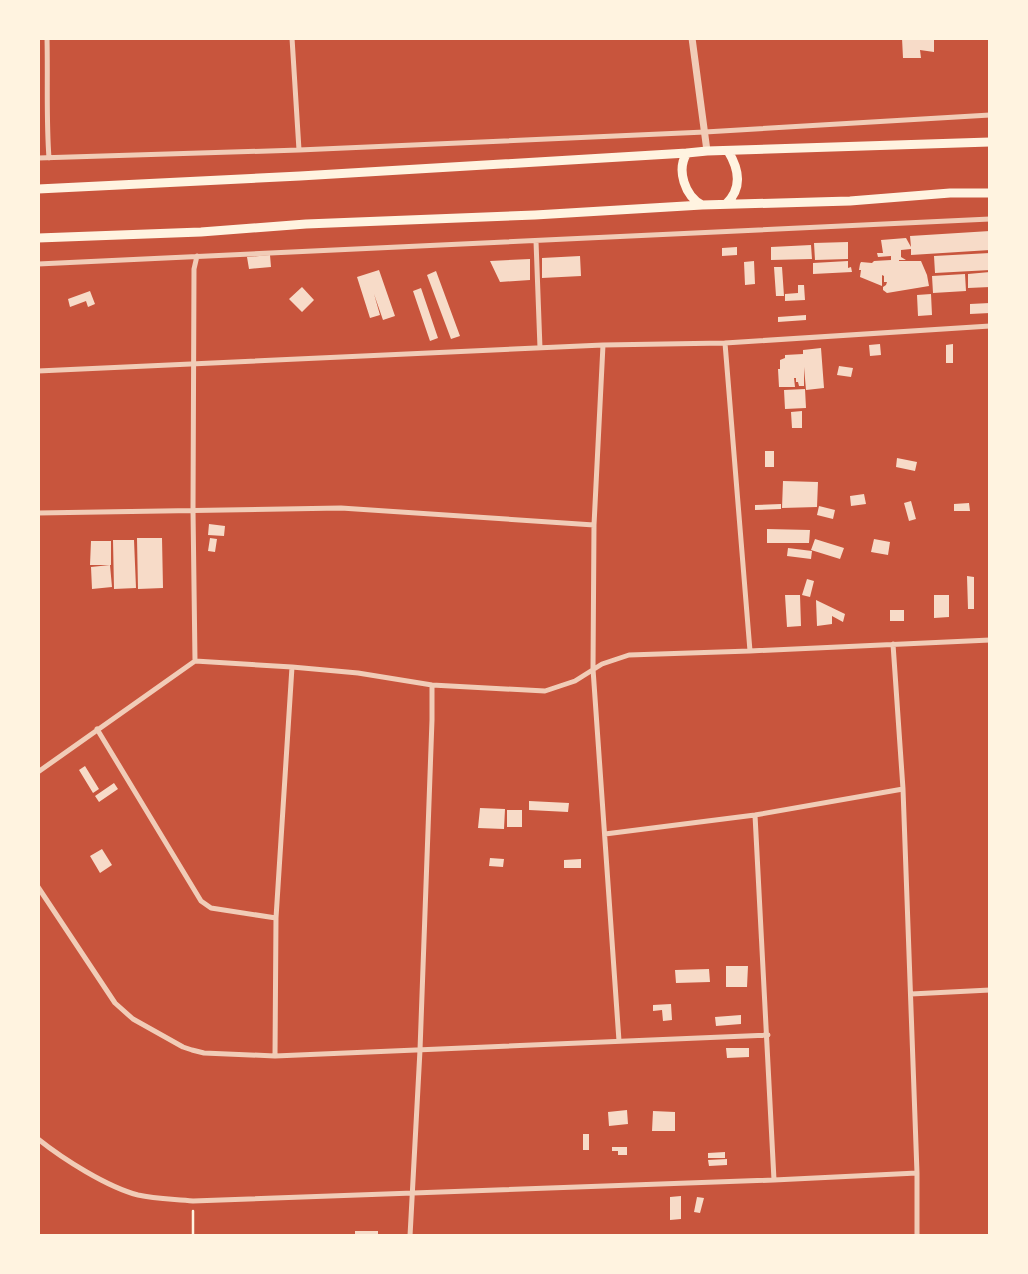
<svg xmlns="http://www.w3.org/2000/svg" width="1028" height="1274" font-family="'Nunito Sans',sans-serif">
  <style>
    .building { fill: #f7dbc8 }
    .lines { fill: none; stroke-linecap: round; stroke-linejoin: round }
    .path { stroke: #fff3e0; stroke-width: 2.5 }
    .minor { stroke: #f1ccb7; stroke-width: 5 }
    .tertiary { stroke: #f1ccb7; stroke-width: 7 }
    .trunk { stroke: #fff3e0; stroke-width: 9 }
  </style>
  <rect width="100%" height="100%" fill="#c8553d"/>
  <path class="building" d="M902,38H934V52L920,50L921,58H903Z
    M990,231V250L911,255V249L901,250V257L906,260H899V261H921L927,275L929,286L887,293L883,290V287L886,285L887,282H884V276L882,275V286L860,277L861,270H859L860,264L861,262L872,263L874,261L891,260V256L878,257L877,253H883L881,240L906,238L911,247L910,236Z
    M848,242V259L815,260L814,243Z
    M811,245L812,259L771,260V247Z
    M737,247V255L722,256V248Z
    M990,253V270L935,273L934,256Z
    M270,255L271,267L249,269L247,257Z
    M580,256L581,276L542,278V258Z
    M530,259V280L500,282L490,261Z
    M754,261L755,284L745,285L744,262Z
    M848,261V268L851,267L852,272L813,274V263Z
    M774,267H782L784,296H776Z
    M379,270L395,316L383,320L374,294L380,315L370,318L357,277Z
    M436,271L460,336L451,339L427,275Z
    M990,272V287L968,288V274Z
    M965,274L966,291L933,293L932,276Z
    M798,285H804L805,300L785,301V294L798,293Z
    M302,287L314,300L302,312L289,299Z
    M421,288L438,338L430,341L413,291Z
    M90,291L95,304L88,307L86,301L70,307L68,299Z
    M931,294L932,315L918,316L917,295Z
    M990,303V313L970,314V304Z
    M806,315V320L778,322V317Z
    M880,344L881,355L870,356L869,345Z
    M953,344V363H946V345Z
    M821,348L824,388L806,390L804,367V386H799L798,382H796V378H794L795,387H779L778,369H780V360L785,358V355L803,354V350Z
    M839,366L853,368L851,377L837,375Z
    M805,389L806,408L785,409L784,390Z
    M802,411V428H792L791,412Z
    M765,451H774V467H765Z
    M897,458L917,462L915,471L896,467Z
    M783,481L818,482L817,507L782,508Z
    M864,494L866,504L851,506L850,496Z
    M911,501L916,519L909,521L904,503Z
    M969,503L970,511H954V504Z
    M781,504V509L755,510V505Z
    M819,506L835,510L833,519L817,515Z
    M209,524L225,526L224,536L208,535Z
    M767,529L810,530L809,543H767Z
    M137,538H162L163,588L138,589Z
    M210,538L217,539L215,552L208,551Z
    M815,539L844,548L840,559L811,550Z
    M874,539L890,542L888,555L871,552Z
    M113,540H134L136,588L114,589Z
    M91,541H111V565H90Z
    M788,548L812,551L811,559L787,556Z
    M110,565L112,587L92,589L91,567Z
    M967,576L974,577V609H968Z
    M807,579L814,581L810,597L802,595Z
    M785,595H800L801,626L787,627Z
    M934,595H949V617L934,618Z
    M816,600L845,614L843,622L832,616V624L817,626Z
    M890,610H904V621H890Z
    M85,766L99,789L93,793L79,770Z
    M114,783L118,789L99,802L95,796Z
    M529,801L569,803L568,812L529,810Z
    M480,808L505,809L504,829L478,828Z
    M507,810H522V827H507Z
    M102,849L112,865L100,873L90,856Z
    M490,858L504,859L503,867L489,866Z
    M581,859V868H564V860Z
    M726,966H748L747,987H726Z
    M709,969L710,982L676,983L675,970Z
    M671,1004L672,1020L663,1021L662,1010L653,1011V1005Z
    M741,1015V1024L716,1026L715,1017Z
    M726,1048H749V1057L727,1058Z
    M627,1110L628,1124L609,1126L608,1112Z
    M653,1111L675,1112V1131H652Z
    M583,1134H589V1150H583Z
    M612,1147H627V1155H618V1151H612Z
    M725,1152V1158H708V1153Z
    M727,1159V1165L709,1166L708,1160Z
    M681,1196V1219L670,1220V1197Z
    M697,1197L704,1198L700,1213L694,1212Z
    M355,1231H378V1236H355Z"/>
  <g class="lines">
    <path class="path" d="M193,1236V1211"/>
    <path class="minor" d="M47,38C48,78 46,118 49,158
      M292,38L299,150
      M38,158L299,150L705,132L990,115
      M536,241L540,348
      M38,264L990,219
      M725,343L750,651
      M603,345L594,525L593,669L619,1041
      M38,371L603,345L725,343L990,326
      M38,513L341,508L594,525
      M893,644L903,789L917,1173V1236
      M195,661L292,667L358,673L432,685L545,691L575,681L602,664L629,655L750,651L990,640
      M97,729L201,901L211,908L276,918
      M38,772L195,661L193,510L194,269L197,256
      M755,815L774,1180
      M605,834L755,815L903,789
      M38,887L115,1003L133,1019L183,1047L192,1050L204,1053L275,1056L768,1035
      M911,994L990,990
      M275,1056L276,918L292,667
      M38,1139C63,1159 107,1187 138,1195C156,1199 175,1199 193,1201L774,1180L917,1173
      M410,1236L420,1050L432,720V685"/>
    <path class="tertiary" d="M692,38L707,151"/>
    <path class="trunk" d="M687,153C676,170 685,196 702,205
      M38,189L300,176L687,153L707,151L990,142
      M726,204C743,188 739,169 728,151
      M38,238L201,232L306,224L535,215L702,205L850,201L950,193H990"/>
  </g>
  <rect width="1028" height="1274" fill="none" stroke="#fff3e0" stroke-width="80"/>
</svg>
